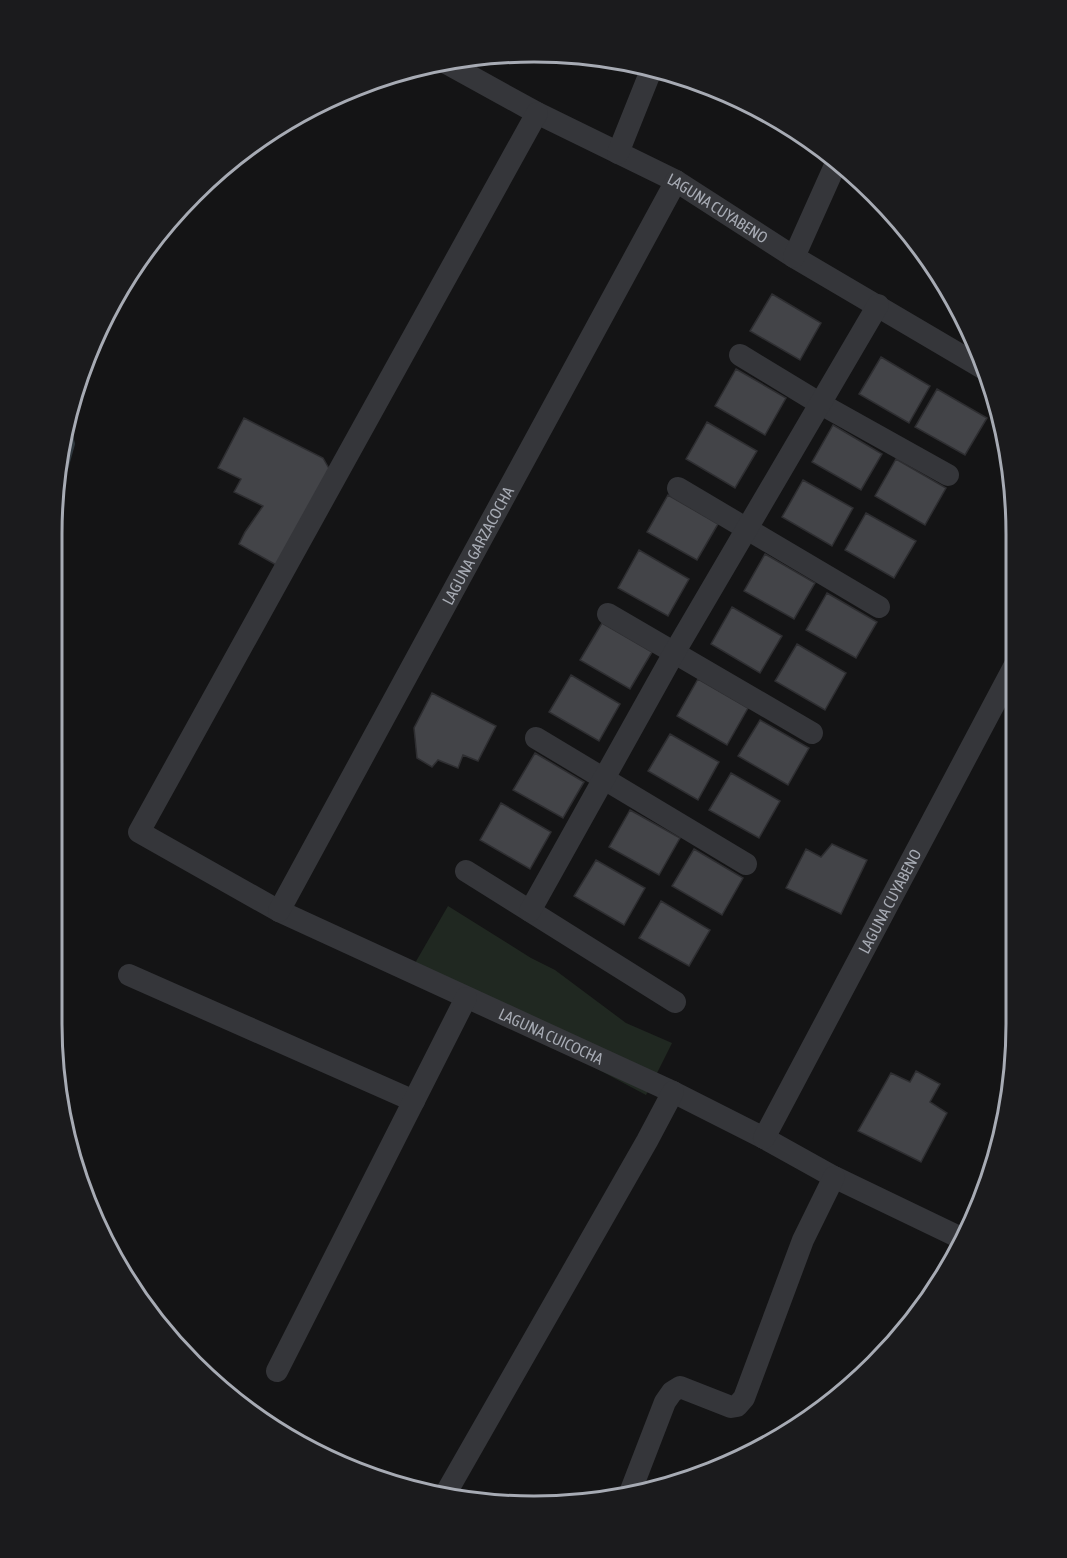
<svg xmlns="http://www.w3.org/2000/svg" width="1067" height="1558" font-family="'Asap Condensed',sans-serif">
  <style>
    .green { fill: #202821 }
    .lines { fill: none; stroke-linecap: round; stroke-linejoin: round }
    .stream { stroke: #2e373d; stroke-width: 8 }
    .building { fill: #434448; stroke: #2e2e31; stroke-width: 1.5 }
    .street { stroke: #35363a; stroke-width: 22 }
    .labels { text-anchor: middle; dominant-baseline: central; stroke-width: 4.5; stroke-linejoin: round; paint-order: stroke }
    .street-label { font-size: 16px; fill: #a7abb4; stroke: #0f0f10 }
    .rim { fill: none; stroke: #a7abb4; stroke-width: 3 }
  </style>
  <rect width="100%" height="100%" fill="#141415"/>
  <path class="green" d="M448,906L531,958L555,970L626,1023L672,1043L646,1095L411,970Z"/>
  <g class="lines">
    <path class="stream" d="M56,483L62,476L71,444L66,423"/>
  </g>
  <path class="building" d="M772,294L821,323L800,360L750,331Z
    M881,357L930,386L909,423L859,394Z
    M736,369L786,398L765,435L715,406Z
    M937,389L987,418L965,455L915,427Z
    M244,418L323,458L331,472L278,566L239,544L245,532L263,506L234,492L241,479L218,468Z
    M707,422L757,451L735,488L686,459Z
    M833,425L882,454L861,490L812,462Z
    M896,459L946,488L925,525L875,496Z
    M803,480L853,508L832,546L782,517Z
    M668,495L718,524L697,560L647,532Z
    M866,513L916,541L894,578L845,550Z
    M639,550L689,579L668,616L618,588Z
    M765,554L815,583L794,619L744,591Z
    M827,593L877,622L856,658L806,630Z
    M732,607L782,636L760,673L711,644Z
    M602,623L652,652L630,689L580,660Z
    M797,644L846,673L825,710L775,681Z
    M571,675L620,704L599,741L549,712Z
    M698,679L748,708L727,745L677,716Z
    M432,693L496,726L478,761L463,755L458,768L438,760L432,767L417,758L414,728Z
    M760,720L809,748L788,785L738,756Z
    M670,734L719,762L698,800L648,771Z
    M535,753L584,782L563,818L513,790Z
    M731,773L780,801L759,838L709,810Z
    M501,803L551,832L530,869L480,840Z
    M630,810L680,838L659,875L609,847Z
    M832,844L867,860L841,914L786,888L806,849L821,857Z
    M694,849L743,878L722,915L672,886Z
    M596,860L645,888L624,925L574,896Z
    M661,901L710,930L689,966L639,938Z
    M916,1071L940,1084L930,1102L947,1113L921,1162L858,1131L891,1073L910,1082Z"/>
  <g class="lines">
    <g class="street">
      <path id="s1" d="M441,60L537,113L676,181L794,257L986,370"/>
      <path id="s2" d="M537,113L139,832L279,911L673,1092L764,1138L834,1177L965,1240"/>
      <path d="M618,153L652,68"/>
      <path d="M794,257L837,161"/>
      <path d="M740,355L819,403L948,475"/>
      <path d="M678,488L879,607"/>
      <path d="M608,614L812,733"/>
      <path d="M536,738L746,864"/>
      <path d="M466,871L675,1002"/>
      <path id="s3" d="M279,911L676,181"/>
      <path d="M530,911L674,653L878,305"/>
      <path d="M129,975L414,1101"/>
      <path id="s4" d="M764,1138L1016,663"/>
      <path d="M277,1371L466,998"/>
      <path d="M446,1493L647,1141L673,1092"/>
      <path d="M628,1498L665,1402L672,1392L680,1387L731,1407L737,1406L744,1398L803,1240L834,1177"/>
    </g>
  </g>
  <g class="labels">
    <g class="street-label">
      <text stroke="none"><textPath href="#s1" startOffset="314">LAGUNA CUYABENO</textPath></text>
      <text stroke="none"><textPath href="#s3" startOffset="416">LAGUNA GARZACOCHA</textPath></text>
      <text stroke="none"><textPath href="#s4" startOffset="268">LAGUNA CUYABENO</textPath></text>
      <text stroke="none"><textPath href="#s2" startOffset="1282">LAGUNA CUICOCHA</textPath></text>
    </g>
  </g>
  <path d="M0 0H1067V1558H0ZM534 62H534A472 472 0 0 1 1006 534V1024A472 472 0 0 1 534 1496H534A472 472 0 0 1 62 1024V534A472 472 0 0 1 534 62Z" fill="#1b1b1d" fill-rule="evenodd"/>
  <path class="rim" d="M534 62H534A472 472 0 0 1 1006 534V1024A472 472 0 0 1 534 1496H534A472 472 0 0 1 62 1024V534A472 472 0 0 1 534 62Z"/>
</svg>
